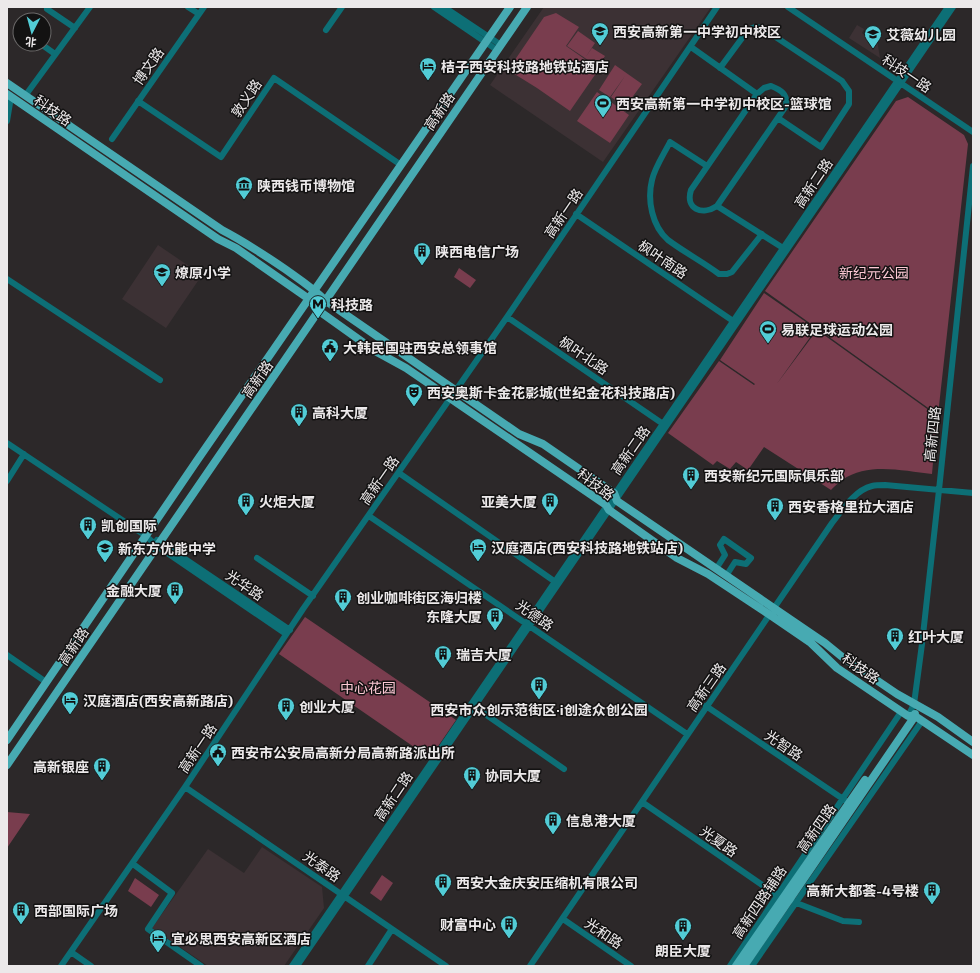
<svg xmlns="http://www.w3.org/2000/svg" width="980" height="973" font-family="'Exo 2','Noto Sans SC',sans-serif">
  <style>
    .built { fill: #3c3134 }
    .green { fill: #793d4e }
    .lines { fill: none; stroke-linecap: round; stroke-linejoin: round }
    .minor { stroke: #0d6f76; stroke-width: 6 }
    .major { stroke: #47aab2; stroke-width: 8 }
    .labels { text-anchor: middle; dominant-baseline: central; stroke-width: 3; stroke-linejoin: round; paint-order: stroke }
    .poi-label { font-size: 14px; font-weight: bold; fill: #ece9ea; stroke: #131212; text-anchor: start }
    .street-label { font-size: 14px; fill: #ece9ea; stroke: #131212 }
    .park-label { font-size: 14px; fill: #fcc8d4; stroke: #131212 }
  </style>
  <rect width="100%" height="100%" fill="#2c2829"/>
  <path class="built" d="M544,7H711L603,162L490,85Z
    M857,25L864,29L862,33L873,41L877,40L880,58L849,38Z
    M158,245L202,275L166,328L122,299Z
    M262,847L322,887L324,908L284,966H208L152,928L208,849L244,873Z"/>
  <path class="green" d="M556,13L579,27L566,46L599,69L570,111L537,88L508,70L544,17Z
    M578,31L595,43L585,58L567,46Z
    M592,48L605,56L598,67L585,58Z
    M615,65L642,84L625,107L611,97L625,76L610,97L599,90Z
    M597,92L629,115L610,143L577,121Z
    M908,97L964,135L968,144L938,415L765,291L896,101Z
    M459,268L476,280L470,288L454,277Z
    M764,293L816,329L776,385L817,330L937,416L932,474C902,471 869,462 842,480C838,483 834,487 831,490L764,447L748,470L736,462L730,469L717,461L713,465L668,433L719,361L754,385L755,384L720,360Z
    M305,617L456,720L430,758L279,654Z
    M7,812L30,814L7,848Z
    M382,875L393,883L381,901L370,893Z
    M135,878L159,895L151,907L128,891Z"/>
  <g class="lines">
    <path class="minor" d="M188,7L199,14
      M434,7L497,50
      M444,7L501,45
      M788,7L973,132
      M47,9L75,28
      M326,30L342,7
      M41,44L55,54
      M691,47L757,94
      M720,68L748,30L755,27L762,28L842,81L849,91V104L821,147L778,118
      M771,86C781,90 788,94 786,106L717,206C702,216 685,209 691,190L757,94L764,88Z
      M25,96L90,7
      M138,101L221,157L274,78L401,165
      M7,121L11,97
      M112,139L204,7
      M707,166L670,142C664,154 655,167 652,180C647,200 652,226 668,240C684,252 703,262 719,274H727L732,272L762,234
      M717,206L783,248
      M576,214L736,323
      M7,279L160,380
      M507,317L666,426
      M7,443L146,536L157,546L286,634
      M399,473L554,581
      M7,481L24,454
      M369,516L687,734
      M157,540L290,630
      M257,558L313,596
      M716,569L725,555L720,545L724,539L751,558L746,564L735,562L726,576
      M7,655L46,682
      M706,706L846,801
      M475,707L564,769
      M908,716L914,704L922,644L939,490L973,166
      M185,787L446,966
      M642,802L781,898
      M133,864L172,893L148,929L201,966
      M794,902L843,921L859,922
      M563,919L631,966
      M71,952L91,966
      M61,966L185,787L303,609L507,317L717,7
      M292,966C509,645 730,327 948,7
      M297,966L953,7
      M368,966L392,929
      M530,966L832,523C842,510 855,490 872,486C876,485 881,485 885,485L973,493
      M730,966L901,712
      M752,966L922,721"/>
    <path class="major" d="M7,83L222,230C245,242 263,254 285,269C299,279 313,288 326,301L519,434L543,444L614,493L617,501L825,643L841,656L897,694L938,717L973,742
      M7,94L218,239L236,248L309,299L319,311L375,351L406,368L606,505L609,510L677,558L708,574L770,615L811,643L837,668L908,716H915L973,755
      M7,740L196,462L510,7
      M7,765L527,7
      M736,966L865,780
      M744,966L915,716V714"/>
  </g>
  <defs>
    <g id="school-pin" transform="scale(0.9)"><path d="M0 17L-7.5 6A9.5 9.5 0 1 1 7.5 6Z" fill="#52ccd6" stroke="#131212"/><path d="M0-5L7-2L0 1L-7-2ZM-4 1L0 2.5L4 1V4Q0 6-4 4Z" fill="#111"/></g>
    <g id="hotel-pin" transform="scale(0.9)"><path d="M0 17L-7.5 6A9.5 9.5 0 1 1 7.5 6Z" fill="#52ccd6" stroke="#131212"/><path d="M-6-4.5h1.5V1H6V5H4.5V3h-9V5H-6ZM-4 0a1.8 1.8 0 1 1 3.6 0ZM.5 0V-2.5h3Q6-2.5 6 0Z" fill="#111"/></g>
    <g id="stadium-pin" transform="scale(0.9)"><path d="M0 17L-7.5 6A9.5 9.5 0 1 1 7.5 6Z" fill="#52ccd6" stroke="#131212"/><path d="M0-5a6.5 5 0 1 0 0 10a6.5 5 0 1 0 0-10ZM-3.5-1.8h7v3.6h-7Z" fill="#111"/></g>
    <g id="museum-pin" transform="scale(0.9)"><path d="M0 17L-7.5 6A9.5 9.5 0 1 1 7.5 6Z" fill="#52ccd6" stroke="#131212"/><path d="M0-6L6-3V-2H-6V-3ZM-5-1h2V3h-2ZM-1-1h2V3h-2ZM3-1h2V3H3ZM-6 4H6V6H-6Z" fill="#111"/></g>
    <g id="building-pin" transform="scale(0.9)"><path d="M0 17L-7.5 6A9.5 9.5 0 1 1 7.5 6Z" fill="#52ccd6" stroke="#131212"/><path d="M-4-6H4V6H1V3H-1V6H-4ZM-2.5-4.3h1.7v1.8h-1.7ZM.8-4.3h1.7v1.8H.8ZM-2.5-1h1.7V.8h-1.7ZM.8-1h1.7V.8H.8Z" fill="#111"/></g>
    <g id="metro-pin" transform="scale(0.9)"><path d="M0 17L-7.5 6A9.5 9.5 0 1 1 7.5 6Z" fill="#52ccd6" stroke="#131212"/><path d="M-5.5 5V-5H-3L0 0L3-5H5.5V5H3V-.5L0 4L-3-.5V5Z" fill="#111"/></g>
    <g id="civic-pin" transform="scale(0.9)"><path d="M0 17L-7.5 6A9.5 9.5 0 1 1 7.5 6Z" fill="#52ccd6" stroke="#131212"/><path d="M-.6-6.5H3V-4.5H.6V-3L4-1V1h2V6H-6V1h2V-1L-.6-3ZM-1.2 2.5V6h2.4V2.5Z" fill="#111"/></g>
    <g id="theatre-pin" transform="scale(0.9)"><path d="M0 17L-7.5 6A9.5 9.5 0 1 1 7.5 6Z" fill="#52ccd6" stroke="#131212"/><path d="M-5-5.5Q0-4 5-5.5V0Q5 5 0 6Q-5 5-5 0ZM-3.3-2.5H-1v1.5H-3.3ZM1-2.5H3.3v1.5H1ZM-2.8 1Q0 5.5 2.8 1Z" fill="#111"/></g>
  </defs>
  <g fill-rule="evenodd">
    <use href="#school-pin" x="600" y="31"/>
    <use href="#school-pin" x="873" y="34"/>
    <use href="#hotel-pin" x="428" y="66"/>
    <use href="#stadium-pin" x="603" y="103"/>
    <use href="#museum-pin" x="244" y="185"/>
    <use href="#building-pin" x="422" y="251"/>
    <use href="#school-pin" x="162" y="272"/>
    <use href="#metro-pin" x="318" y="304"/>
    <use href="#stadium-pin" x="768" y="329"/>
    <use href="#civic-pin" x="330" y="347"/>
    <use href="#theatre-pin" x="414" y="392"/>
    <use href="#building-pin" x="299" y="412"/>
    <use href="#building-pin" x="691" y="475"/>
    <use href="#building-pin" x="246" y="501"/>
    <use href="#building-pin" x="550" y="501"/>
    <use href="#building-pin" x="775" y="506"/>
    <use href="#building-pin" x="88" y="525"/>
    <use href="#hotel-pin" x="478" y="547"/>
    <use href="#school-pin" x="105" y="548"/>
    <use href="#building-pin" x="175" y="590"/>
    <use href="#building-pin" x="343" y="597"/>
    <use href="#building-pin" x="495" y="616"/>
    <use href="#building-pin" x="895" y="636"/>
    <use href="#building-pin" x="443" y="654"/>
    <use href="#building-pin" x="539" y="685"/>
    <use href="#hotel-pin" x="70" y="700"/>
    <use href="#building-pin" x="286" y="706"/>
    <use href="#civic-pin" x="218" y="752"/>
    <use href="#building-pin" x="102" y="766"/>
    <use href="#building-pin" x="472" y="775"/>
    <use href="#building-pin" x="553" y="820"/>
    <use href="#building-pin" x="443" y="882"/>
    <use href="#building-pin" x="932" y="890"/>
    <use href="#building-pin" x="21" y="910"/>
    <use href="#building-pin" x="509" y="924"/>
    <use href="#building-pin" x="683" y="926"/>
    <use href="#hotel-pin" x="158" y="938"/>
  </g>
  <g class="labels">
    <g class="poi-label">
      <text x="613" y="31">西安高新第一中学初中校区</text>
      <text x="886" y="34">艾薇幼儿园</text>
      <text x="441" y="66">桔子西安科技路地铁站酒店</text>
      <text x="616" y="103">西安高新第一中学初中校区-篮球馆</text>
      <text x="257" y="185">陕西钱币博物馆</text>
      <text x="435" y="251">陕西电信广场</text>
      <text x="175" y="272">燎原小学</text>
      <text x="331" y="304">科技路</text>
      <text x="781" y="329">易联足球运动公园</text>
      <text x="343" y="347">大韩民国驻西安总领事馆</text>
      <text x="427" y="392">西安奥斯卡金花影城(世纪金花科技路店)</text>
      <text x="312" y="412">高科大厦</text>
      <text x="704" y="475">西安新纪元国际俱乐部</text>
      <text x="259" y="501">火炬大厦</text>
      <text x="537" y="501" text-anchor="end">亚美大厦</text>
      <text x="788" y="506">西安香格里拉大酒店</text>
      <text x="101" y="525">凯创国际</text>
      <text x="491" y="547">汉庭酒店(西安科技路地铁站店)</text>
      <text x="118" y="548">新东方优能中学</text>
      <text x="162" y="590" text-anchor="end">金融大厦</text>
      <text x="356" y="597">创业咖啡街区海归楼</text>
      <text x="482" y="616" text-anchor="end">东隆大厦</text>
      <text x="908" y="636">红叶大厦</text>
      <text x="456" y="654">瑞吉大厦</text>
      <text x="83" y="700">汉庭酒店(西安高新路店)</text>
      <text x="299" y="706">创业大厦</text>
      <text x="539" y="709" text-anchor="middle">西安市众创示范街区·i创途众创公园</text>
      <text x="231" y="752">西安市公安局高新分局高新路派出所</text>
      <text x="89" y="766" text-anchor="end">高新银座</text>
      <text x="485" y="775">协同大厦</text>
      <text x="566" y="820">信息港大厦</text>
      <text x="456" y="882">西安大金庆安压缩机有限公司</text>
      <text x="919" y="890" text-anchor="end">高新大都荟-4号楼</text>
      <text x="34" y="910">西部国际广场</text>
      <text x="496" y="924" text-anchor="end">财富中心</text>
      <text x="171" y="938">宜必思西安高新区酒店</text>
      <text x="683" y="950" text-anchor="middle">朗臣大厦</text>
    </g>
    <g class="street-label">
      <text transform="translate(148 66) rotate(-55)">博文路</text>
      <text transform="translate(907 73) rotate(34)">科技一路</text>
      <text transform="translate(246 98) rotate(-56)">敦义路</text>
      <text transform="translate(53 110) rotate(35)">科技路</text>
      <text transform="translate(439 111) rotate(-56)">高新路</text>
      <text transform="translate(813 183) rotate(-56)">高新二路</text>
      <text transform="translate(563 213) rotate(-56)">高新一路</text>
      <text transform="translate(663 259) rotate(34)">枫叶南路</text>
      <text transform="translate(584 355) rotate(34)">枫叶北路</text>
      <text transform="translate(257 379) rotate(-55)">高新路</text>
      <text transform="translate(932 434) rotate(-84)">高新四路</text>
      <text transform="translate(630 450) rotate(-55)">高新二路</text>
      <text transform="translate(379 480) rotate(-55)">高新一路</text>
      <text transform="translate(596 484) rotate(37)">科技路</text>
      <text transform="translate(245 585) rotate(34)">光华路</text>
      <text transform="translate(535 615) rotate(35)">光德路</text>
      <text transform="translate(73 646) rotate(-56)">高新路</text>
      <text transform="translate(861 668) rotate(35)">科技路</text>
      <text transform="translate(706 687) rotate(-55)">高新三路</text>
      <text transform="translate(784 745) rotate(34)">光智路</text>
      <text transform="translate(197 748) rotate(-56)">高新一路</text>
      <text transform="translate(393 796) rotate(-56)">高新二路</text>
      <text transform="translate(816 828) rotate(-55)">高新四路</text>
      <text transform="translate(719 841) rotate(35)">光夏路</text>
      <text transform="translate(322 866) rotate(35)">光泰路</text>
      <text transform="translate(759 902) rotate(-56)">高新四路辅路</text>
      <text transform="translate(604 933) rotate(34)">光和路</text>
    </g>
    <g class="park-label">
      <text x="874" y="272">新纪元公园</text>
      <text x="368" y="687">中心花园</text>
    </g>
  </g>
  <rect width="980" height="973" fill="none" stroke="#ece9ea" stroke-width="16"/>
  <g transform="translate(32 32) rotate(186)"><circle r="19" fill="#131212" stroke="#6a6868"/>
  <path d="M0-3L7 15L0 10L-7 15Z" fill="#52ccd6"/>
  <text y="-6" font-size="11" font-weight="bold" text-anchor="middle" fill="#ece9ea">北</text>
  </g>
</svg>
